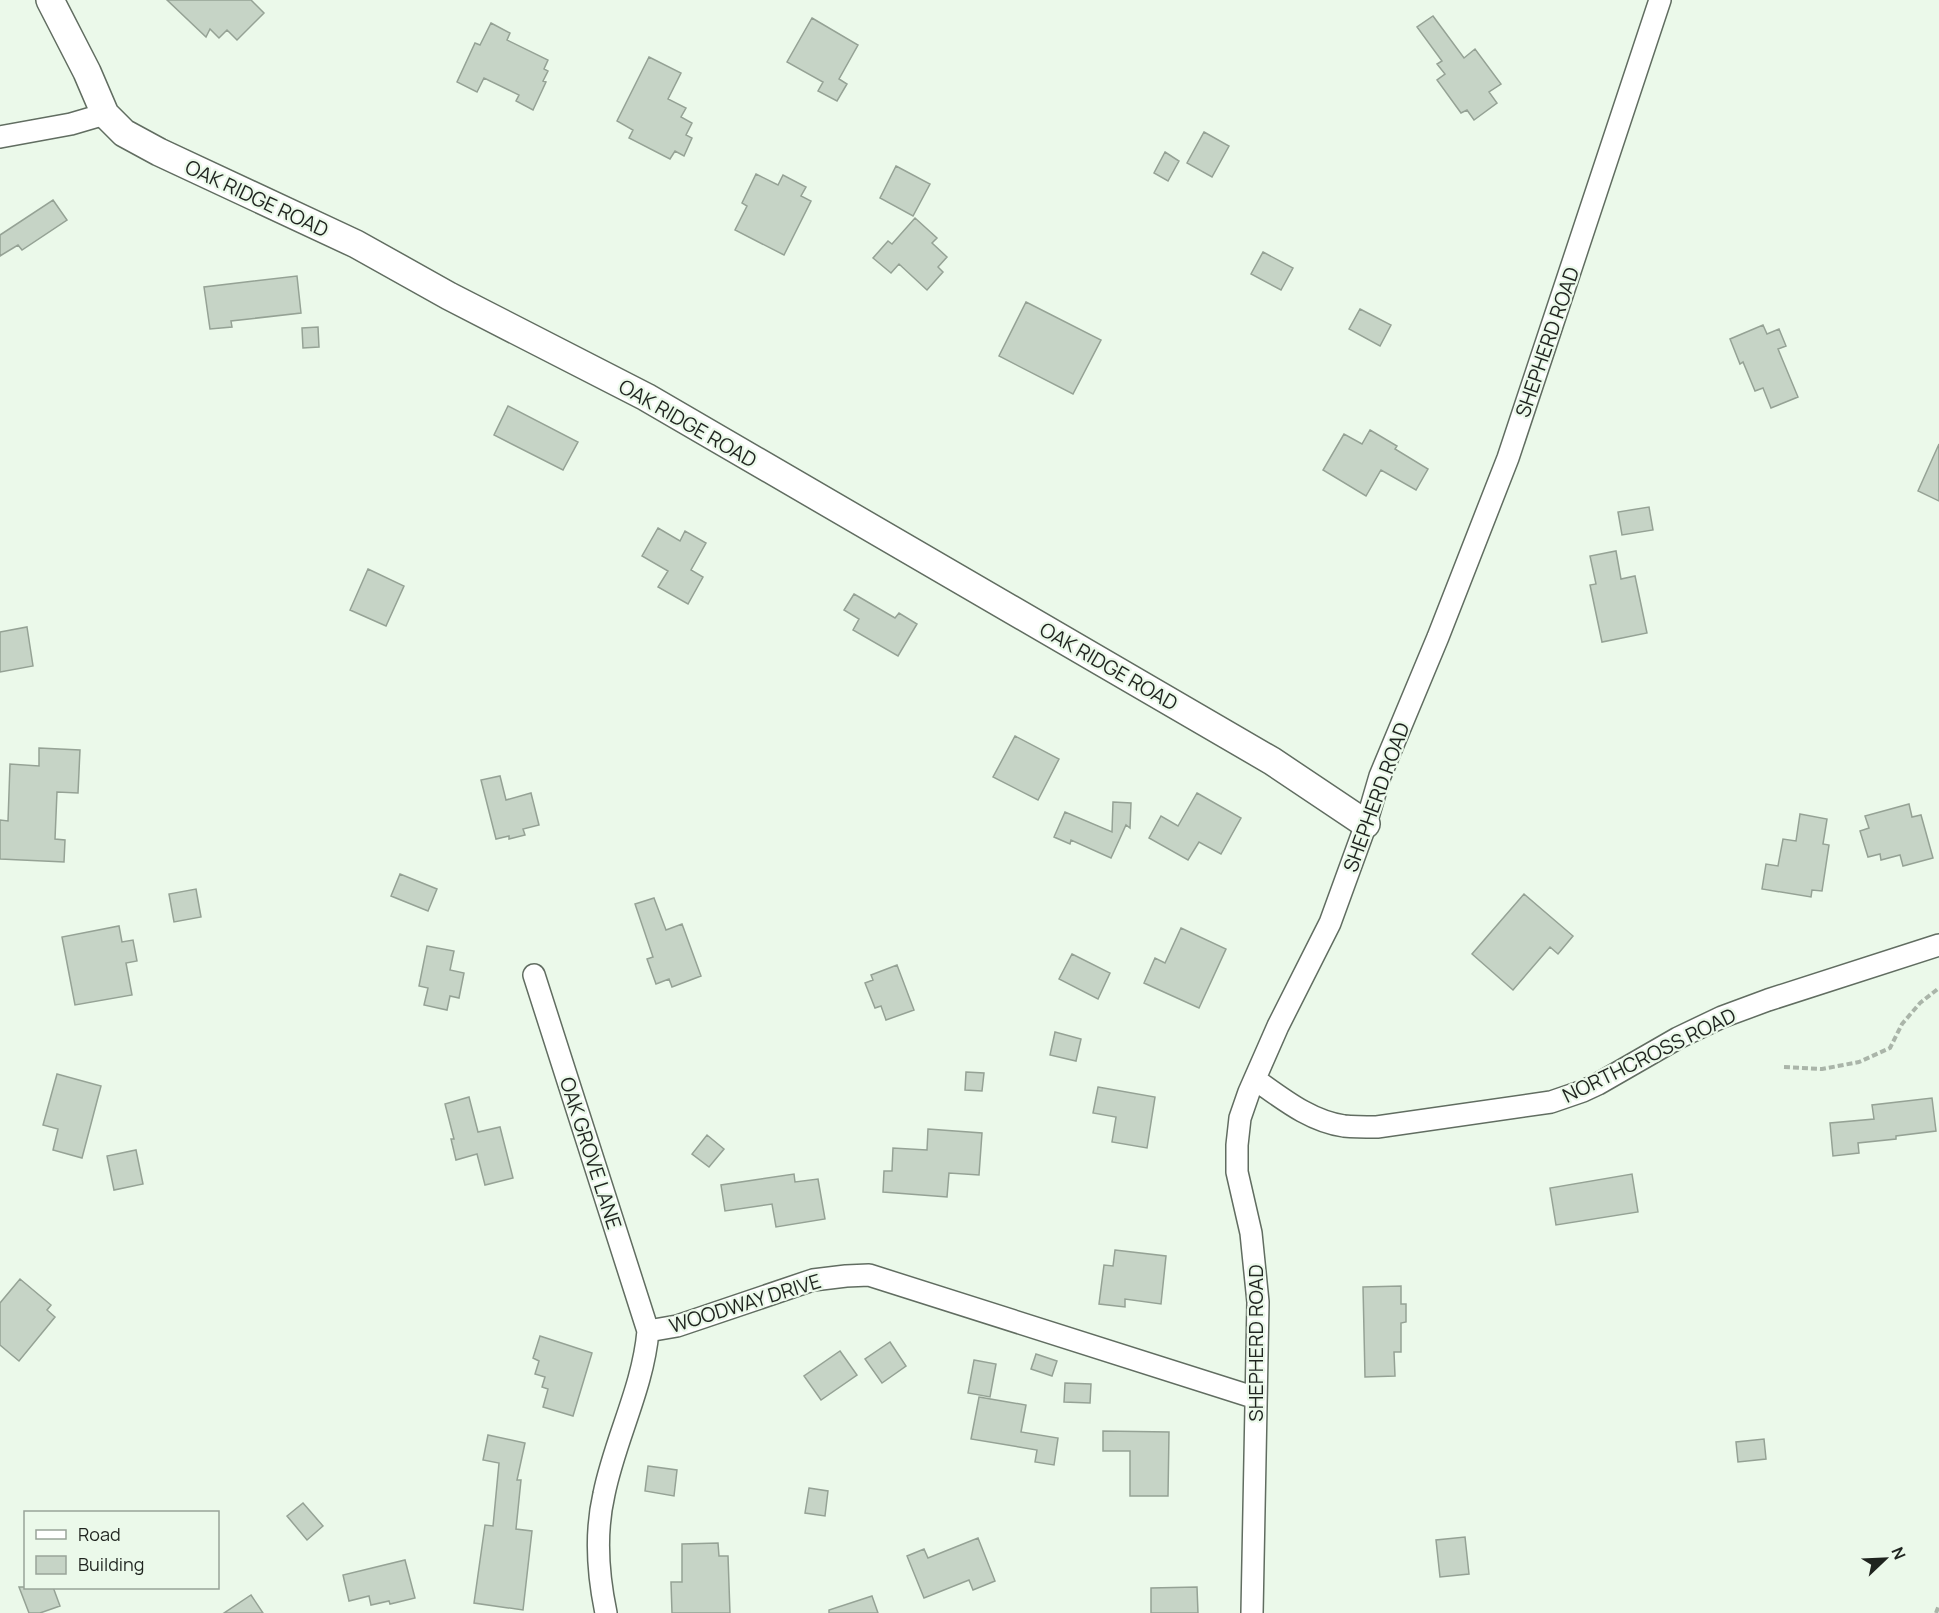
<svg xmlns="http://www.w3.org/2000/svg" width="1939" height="1613" font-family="Manrope,sans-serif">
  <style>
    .building { fill: #c6d4c6; stroke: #95a295; stroke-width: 1.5 }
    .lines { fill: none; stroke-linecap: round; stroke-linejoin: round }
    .minor-casing { stroke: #616d61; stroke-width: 24 }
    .tertiary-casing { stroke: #616d61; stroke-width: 30 }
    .path { stroke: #aab5a9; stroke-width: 4; stroke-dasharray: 6 3; stroke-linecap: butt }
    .minor { stroke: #fff; stroke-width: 21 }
    .tertiary { stroke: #fff; stroke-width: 27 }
    .labels { text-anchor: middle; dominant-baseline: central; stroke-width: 4.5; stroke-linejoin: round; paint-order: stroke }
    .street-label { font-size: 20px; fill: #1f241f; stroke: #ebf9ea }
  </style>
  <rect width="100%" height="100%" fill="#ebf9ea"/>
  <path class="building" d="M167,0H251L264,13L237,40L227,30L219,38L210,29L206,37Z
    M1433,16L1464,58L1475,49L1501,84L1489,92L1497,103L1474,120L1467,110L1461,113L1437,80L1445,74L1437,64L1442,61L1417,27Z
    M812,18L858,45L839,79L847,84L837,101L818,91L823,82L787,62Z
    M491,23L510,33L507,40L548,60L544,69L548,71L543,81L546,82L533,110L516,101L519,95L484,78L477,92L457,82L475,43L480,45Z
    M649,57L681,73L668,99L686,108L681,117L692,123L686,135L692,138L684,156L675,151L670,159L629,138L633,130L617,121Z
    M1204,132L1229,146L1212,177L1187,163Z
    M1165,152L1179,161L1168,181L1154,173Z
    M896,166L930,184L913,216L880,198Z
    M756,174L778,185L783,175L806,187L801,196L811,201L784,255L735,230L747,206L742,203Z
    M53,200L67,220L22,250L18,245L0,256V235Z
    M915,218L937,238L932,243L947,257L938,267L943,272L927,290L899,264L891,273L873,258L888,241L892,244Z
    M1263,252L1293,268L1281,290L1251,274Z
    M297,276L301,313L231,321L232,327L210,329L204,287Z
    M1026,302L1101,340L1073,394L999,356Z
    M1360,309L1391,325L1380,346L1349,329Z
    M1763,325L1767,334L1779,329L1786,346L1778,349L1798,397L1771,408L1763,388L1755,391L1743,362L1740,364L1730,339Z
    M318,327L319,347L303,348L302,328Z
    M508,406L578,442L563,470L494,435Z
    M1370,430L1397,446L1395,449L1428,469L1416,490L1381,470L1366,496L1323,470L1344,434L1362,444Z
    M1939,444V501L1918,491Z
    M1649,507L1653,530L1622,535L1618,512Z
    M658,528L680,541L685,531L706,543L691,570L703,577L688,604L658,587L668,571L642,556Z
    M1616,551L1621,579L1635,576L1647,633L1602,642L1590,585L1596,584L1590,556Z
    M368,569L404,586L386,626L350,610Z
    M854,594L895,618L899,613L917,624L898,656L853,630L859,619L844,610Z
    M27,627L33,666L0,672V632Z
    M1015,736L1059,759L1038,800L993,777Z
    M39,748L80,750L78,793L57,792L55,839L65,840L64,862L0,859V820L8,821L10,764L39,766Z
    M500,776L506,800L531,793L539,825L523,829L525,835L509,839V836L496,839L481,780Z
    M1197,793L1241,818L1221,854L1199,842L1188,860L1149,838L1161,816L1178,826Z
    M1113,802L1131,803L1130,828L1126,825L1111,858L1071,840L1070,844L1054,837L1065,812L1112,832Z
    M1909,804L1912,817L1921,815L1933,858L1903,866L1900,855L1881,860L1880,854L1868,857L1860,831L1869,828L1865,816Z
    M1800,814L1827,819L1823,844L1829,845L1822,891L1812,890L1811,897L1762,889L1766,864L1778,866L1783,839L1796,841Z
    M400,874L437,889L428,911L391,896Z
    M196,889L201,917L174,922L169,894Z
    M1524,894L1573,936L1558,954L1550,947L1513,990L1472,954Z
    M654,898L666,930L682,924L701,976L672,987L669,979L656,984L647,959L653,957L635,904Z
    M119,926L122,942L133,940L137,961L126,963L132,995L75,1005L62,937Z
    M1181,928L1226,949L1199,1008L1144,983L1155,958L1165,963Z
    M427,946L454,951L450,970L464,973L459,998L450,996L447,1010L424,1005L428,988L419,986Z
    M1072,954L1110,973L1098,999L1059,979Z
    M897,965L914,1010L886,1020L881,1006L875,1008L865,983L873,980L871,975Z
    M1055,1032L1081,1039L1076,1061L1050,1055Z
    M966,1072L984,1073L982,1091L965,1090Z
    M57,1074L101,1086L82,1158L53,1150L58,1129L43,1125Z
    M1098,1087L1155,1097L1147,1148L1112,1142L1116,1117L1093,1113Z
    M469,1097L478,1132L500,1127L513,1178L485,1185L477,1154L456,1160L451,1139H454L445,1104Z
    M1932,1098L1936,1131L1896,1136V1139L1858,1143L1859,1153L1833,1156L1830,1123L1874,1119L1872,1105Z
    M928,1129L982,1133L979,1175L949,1173L947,1197L883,1192L884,1171H892L893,1148L927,1150Z
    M707,1135L724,1149L709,1167L692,1154Z
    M136,1150L143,1184L114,1190L107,1156Z
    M794,1174L795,1182L818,1179L825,1219L776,1227L772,1204L725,1211L721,1185Z
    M1632,1174L1638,1212L1556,1225L1550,1188Z
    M1115,1250L1166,1256L1161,1304L1125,1299V1307L1099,1304L1104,1265L1113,1266Z
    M20,1279L51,1305L47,1310L55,1317L19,1361L0,1345V1303Z
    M1401,1286V1304H1406V1322L1401,1323V1352H1394L1395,1376L1365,1377L1363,1287Z
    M540,1336L592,1353L573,1416L543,1407L548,1389L542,1387L545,1377L535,1374L539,1361L533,1358Z
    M890,1342L906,1366L882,1383L865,1359Z
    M840,1351L857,1375L821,1400L804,1376Z
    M1036,1354L1057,1361L1052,1376L1031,1369Z
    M974,1360L996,1364L990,1397L968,1393Z
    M1065,1383L1091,1384L1090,1403L1064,1402Z
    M979,1397L1026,1405L1021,1432L1058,1438L1054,1465L1035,1462L1037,1450L971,1439Z
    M1103,1431L1169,1432L1168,1496H1130V1451H1103Z
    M488,1435L525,1443L517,1480H521L516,1529L532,1531L523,1610L474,1603L485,1525L493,1526L499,1463L483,1460Z
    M1764,1439L1766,1459L1738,1462L1736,1442Z
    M648,1466L677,1470L674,1496L645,1491Z
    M809,1488L828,1491L825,1516L805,1513Z
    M303,1503L323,1526L307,1540L287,1516Z
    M1465,1537L1469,1574L1440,1577L1436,1540Z
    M978,1538L995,1581L973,1590L969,1580L924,1598L907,1556L924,1549L928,1558Z
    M718,1543L719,1556H728L730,1613H672L671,1582H682V1544Z
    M405,1560L415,1598L390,1604L389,1601L371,1605L369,1596L349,1601L343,1575Z
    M19,1587H53L60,1606L40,1613H29Z
    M1197,1587L1198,1613H1151V1588Z
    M251,1595L263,1613H224Z
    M872,1596L878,1613H829V1610Z"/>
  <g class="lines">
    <g class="minor-casing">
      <path id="minor" d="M0,137L71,124L105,114
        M534,975L648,1331C643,1388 615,1439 604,1494C595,1533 598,1575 606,1613
        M1256,1080C1283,1099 1310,1121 1344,1126C1355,1127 1366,1127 1377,1127L1551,1102L1583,1091L1598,1084L1678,1038L1722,1017L1768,1000L1939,945
        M648,1331L677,1326L813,1280L846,1276L869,1275L1256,1398
        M1252,1613L1258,1302L1251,1233L1237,1172V1145L1240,1118L1249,1092L1278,1026L1330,923L1366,824L1380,776L1438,637L1508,458L1660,0"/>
    </g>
    <g class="tertiary-casing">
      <path id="tertiary" d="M50,0L87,72L105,114L124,133L159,152L356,244L449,296L646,397L1272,761L1366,824"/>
    </g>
    <path class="path" d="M1784,1067L1822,1069L1859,1062L1890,1048L1902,1024L1920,1003L1939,988
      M1936,1613L1939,1605"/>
    <use href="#minor" class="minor"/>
    <use href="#tertiary" class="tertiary"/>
  </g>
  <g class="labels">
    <g class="street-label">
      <text transform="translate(257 198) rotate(25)">OAK RIDGE ROAD</text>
      <text transform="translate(1547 342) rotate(-71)">SHEPHERD ROAD</text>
      <text transform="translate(688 423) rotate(30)">OAK RIDGE ROAD</text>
      <text transform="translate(1109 666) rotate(30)">OAK RIDGE ROAD</text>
      <text transform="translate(1376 797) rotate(-70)">SHEPHERD ROAD</text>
      <text transform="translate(1649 1055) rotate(-26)">NORTHCROSS ROAD</text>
      <text transform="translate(591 1153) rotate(72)">OAK GROVE LANE</text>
      <text transform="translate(745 1303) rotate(-17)">WOODWAY DRIVE</text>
      <text transform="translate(1255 1343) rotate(-90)">SHEPHERD ROAD</text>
    </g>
  </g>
  <rect x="24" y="1511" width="195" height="78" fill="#ebf9ea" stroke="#99a499" stroke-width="1.5"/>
  <rect x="36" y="1530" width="30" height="9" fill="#ffffff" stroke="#99a499" stroke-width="1.5"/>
  <text x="78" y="1541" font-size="18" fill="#1f241f">Road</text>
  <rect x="36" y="1556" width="30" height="18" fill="#c6d4c6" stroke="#99a499" stroke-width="1.5"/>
  <text x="78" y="1571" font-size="18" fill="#1f241f">Building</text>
  <g transform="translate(1885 1559) rotate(67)" stroke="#ebf9ea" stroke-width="4.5" paint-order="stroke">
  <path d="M0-4.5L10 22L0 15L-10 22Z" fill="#1f241f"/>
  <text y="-9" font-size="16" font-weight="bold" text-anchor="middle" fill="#1f241f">N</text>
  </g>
</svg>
